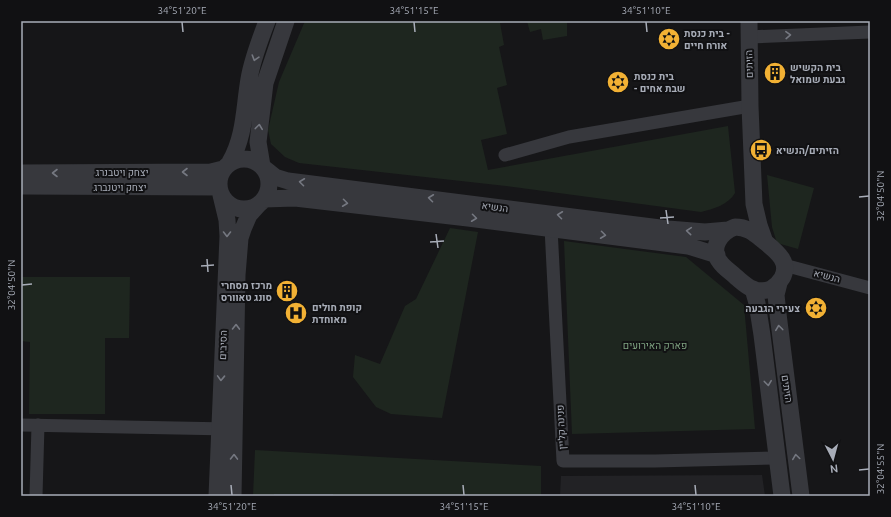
<svg xmlns="http://www.w3.org/2000/svg" width="891" height="517" font-family="Ubuntu,Heebo,sans-serif">
  <style>
    .built { fill: #222225 }
    .green { fill: #1e261f }
    .water { fill: #2c353c }
    .lines { fill: none; stroke-linecap: round; stroke-linejoin: round }
    .minor { stroke: #37383d; stroke-width: 13 }
    .tertiary { stroke: #37383d; stroke-width: 17 }
    .oneway { stroke: #757881 }
    .ticks { fill: none; stroke: #a8adb8; stroke-width: 1.5 }
    .labels { text-anchor: middle; dominant-baseline: central; stroke-width: 4; stroke-linejoin: round; paint-order: stroke }
    .poi-label { font-size: 10px; font-weight: bold; fill: #a8adb8; stroke: #111113; text-anchor: start }
    .street-label { font-size: 10px; fill: #a8adb8; stroke: #111113 }
    .park-label { font-size: 10px; fill: #7fa381; stroke: #111113 }
    .neatline { fill: none; stroke: #a8adb8; stroke-width: 1.5 }
    .ticks-label { font-size: 10px; text-anchor: middle; fill: #a8adb8 }
  </style>
  <rect width="100%" height="100%" fill="#161618"/>
  <path class="built" d="M762,475L765,496H560L561,476Z"/>
  <path class="green" d="M305,21H510L500,23L504,45L499,47L507,85L497,88L507,134L481,140L488,170L728,126L735,193C728,205 713,209 701,212L506,186L299,163L285,157L271,144L268,130L279,82Z
    M527,21H567V36L543,40L541,29L530,32Z
    M767,175L814,188L798,249L777,243L772,227Z
    M450,228L478,232L442,418L391,414L376,407L353,377L355,355L380,364L405,306L416,299Z
    M564,241L686,257L744,305L755,429L572,434Z
    M21,277H130L129,338H105V414H29L30,342L21,341Z
    M255,450L541,466V496H253Z"/>
  <path class="water" d="M274,494H333V496H274Z"/>
  <g class="lines">
    <path class="minor" d="M749,37L870,32
      M505,155L569,137L750,106
      M551,228L563,461H655L776,458
      M784,265L870,288
      M21,425L229,429
      M36,496L38,425"/>
    <path class="tertiary" d="M749,21L750,106L754,204L759,225L765,242
      M219 184a25 25 0 1 1 50 0a25 25 0 1 1-50 0Z
      M230,162C245,136 244,108 249,79C252,60 260,40 267,21
      M262,166L258,142L265,83L286,21
      M265,169L275,177L288,181L668,229L705,232L728,230
      M21,173L211,172L223,169
      M21,186L219,187
      M264,199L295,198L468,218L688,246L717,255
      M735,227C748,227 755,234 764,241C776,251 791,262 782,278C779,283 776,286 771,289C765,291 759,292 753,289C747,287 741,281 736,277C731,272 724,268 720,262C709,248 721,232 735,227Z
      M779,283L776,295L778,314L801,496
      M753,289L757,303L762,335L782,496
      M217,496L228,236L227,220L221,195
      M233,496L237,275L240,238L243,229L249,215L258,205"/>
  </g>
  <defs><path id="oneway-chevron" d="M-2-3.5L2.5 0L-2 3.5" fill="none" stroke-width="1.6" stroke-linecap="round" stroke-linejoin="round"/></defs>
  <g class="oneway">
    <use href="#oneway-chevron" transform="translate(788 35) rotate(-2)"/>
    <use href="#oneway-chevron" transform="translate(255 58) rotate(107)"/>
    <use href="#oneway-chevron" transform="translate(259 127) rotate(-83)"/>
    <use href="#oneway-chevron" transform="translate(185 172) rotate(180)"/>
    <use href="#oneway-chevron" transform="translate(55 173) rotate(180)"/>
    <use href="#oneway-chevron" transform="translate(302 182) rotate(-173)"/>
    <use href="#oneway-chevron" transform="translate(431 198) rotate(-173)"/>
    <use href="#oneway-chevron" transform="translate(345 203) rotate(7)"/>
    <use href="#oneway-chevron" transform="translate(560 215) rotate(-173)"/>
    <use href="#oneway-chevron" transform="translate(474 218) rotate(7)"/>
    <use href="#oneway-chevron" transform="translate(689 231) rotate(-175)"/>
    <use href="#oneway-chevron" transform="translate(227 234) rotate(90)"/>
    <use href="#oneway-chevron" transform="translate(603 235) rotate(7)"/>
    <use href="#oneway-chevron" transform="translate(236 327) rotate(-89)"/>
    <use href="#oneway-chevron" transform="translate(779 328) rotate(-97)"/>
    <use href="#oneway-chevron" transform="translate(221 378) rotate(92)"/>
    <use href="#oneway-chevron" transform="translate(768 383) rotate(83)"/>
    <use href="#oneway-chevron" transform="translate(234 457) rotate(-89)"/>
    <use href="#oneway-chevron" transform="translate(796 457) rotate(-98)"/>
  </g>
  <path class="ticks" d="M182,22L183,32M414,22L415,32M646,22L647,32M859,197L869,196M666,210L668,224M660,218L674,217M436,234L438,248M430,242L444,241M207,259L208,272M201,266L214,265M22,285L32,284M859,470L869,469M231,485L232,495M463,485L464,495M695,485L696,495"/>
  <defs>
    <g id="synagogue-disc" transform="scale(1.15)"><circle r="9.5" fill="#f2b134" stroke="#111113"/><path d="M0-6.5L5.6 3.2H-5.6ZM0 6.5L5.6-3.2H-5.6Z" fill="#111"/></g>
    <g id="building-disc" transform="scale(1.15)"><circle r="9.5" fill="#f2b134" stroke="#111113"/><path d="M-4-6H4V6H1V3H-1V6H-4ZM-2.5-4.3h1.7v1.8h-1.7ZM.8-4.3h1.7v1.8H.8ZM-2.5-1h1.7V.8h-1.7ZM.8-1h1.7V.8H.8Z" fill="#111"/></g>
    <g id="bus-disc" transform="scale(1.15)"><circle r="9.5" fill="#f2b134" stroke="#111113"/><path d="M-5-6H5V4H4V6H2V4H-2V6H-4V4H-5ZM-3.5-4V0h7V-4ZM-3.5 1.2v1.5H-2V1.2ZM2 1.2v1.5H3.5V1.2Z" fill="#111"/></g>
    <g id="hospital-disc" transform="scale(1.15)"><circle r="9.5" fill="#f2b134" stroke="#111113"/><path d="M-5-5h3v3.5h4V-5h3V5h-3V1.5h-4V5h-3Z" fill="#111"/></g>
  </defs>
  <g fill-rule="evenodd">
    <use href="#synagogue-disc" x="669" y="39"/>
    <use href="#building-disc" x="775" y="73"/>
    <use href="#synagogue-disc" x="618" y="82"/>
    <use href="#bus-disc" x="761" y="150"/>
    <use href="#building-disc" x="287" y="291"/>
    <use href="#synagogue-disc" x="816" y="308"/>
    <use href="#hospital-disc" x="296" y="313"/>
  </g>
  <g class="labels">
    <g class="poi-label">
      <text x="684" y="33">בית כנסת -<tspan x="684" dy="12">אורח חיים</tspan></text>
      <text x="790" y="67">בית הקשיש<tspan x="790" dy="12">גבעת שמואל</tspan></text>
      <text x="634" y="76">בית כנסת<tspan x="634" dy="12">- שבת אחים</tspan></text>
      <text x="776" y="150">הזיתים/הנשיא</text>
      <text x="272" y="285" text-anchor="end">מרכז מסחרי<tspan x="272" dy="12">סונג טאוורס</tspan></text>
      <text x="312" y="307">קופת חולים<tspan x="312" dy="12">מאוחדת</tspan></text>
      <text x="800" y="308" text-anchor="end">צעירי הגבעה</text>
    </g>
    <g class="street-label">
      <text transform="translate(749 64) rotate(-91)">הזיתים</text>
      <text x="122" y="172">יצחק ויטבנרג</text>
      <text x="120" y="187">יצחק ויטנברג</text>
      <text transform="translate(495 207) rotate(7)">הנשיא</text>
      <text transform="translate(827 276) rotate(15)">הנשיא</text>
      <text transform="translate(223 345) rotate(-88)">הסיבים</text>
      <text transform="translate(787 389) rotate(82)">הזיתים</text>
      <text transform="translate(561 427) rotate(-93)">פנינה קליין</text>
    </g>
    <g class="park-label">
      <text x="655" y="345">פארק האירועים</text>
    </g>
  </g>
  <rect width="891" height="517" fill="none" stroke="#111113" stroke-width="44"/>
  <g transform="translate(833 459) rotate(174)" stroke="#111113" stroke-width="3" paint-order="stroke">
  <path d="M0-3L7 15L0 10L-7 15Z" fill="#a8adb8"/>
  <text y="-6" font-size="11" font-weight="bold" text-anchor="middle" fill="#a8adb8">N</text>
  </g>
  <rect x="22" y="22" width="847" height="473" class="neatline"/>
  <g class="ticks-label">
    <text x="182" y="14">34°51'20"E</text>
    <text x="414" y="14">34°51'15"E</text>
    <text x="646" y="14">34°51'10"E</text>
    <text transform="translate(880 196) rotate(-90)" y="4">32°04'50"N</text>
    <text transform="translate(11 285) rotate(-90)" y="4">32°04'50"N</text>
    <text transform="translate(880 469) rotate(-90)" y="4">32°04'55"N</text>
    <text x="232" y="510">34°51'20"E</text>
    <text x="464" y="510">34°51'15"E</text>
    <text x="696" y="510">34°51'10"E</text>
  </g>
</svg>
